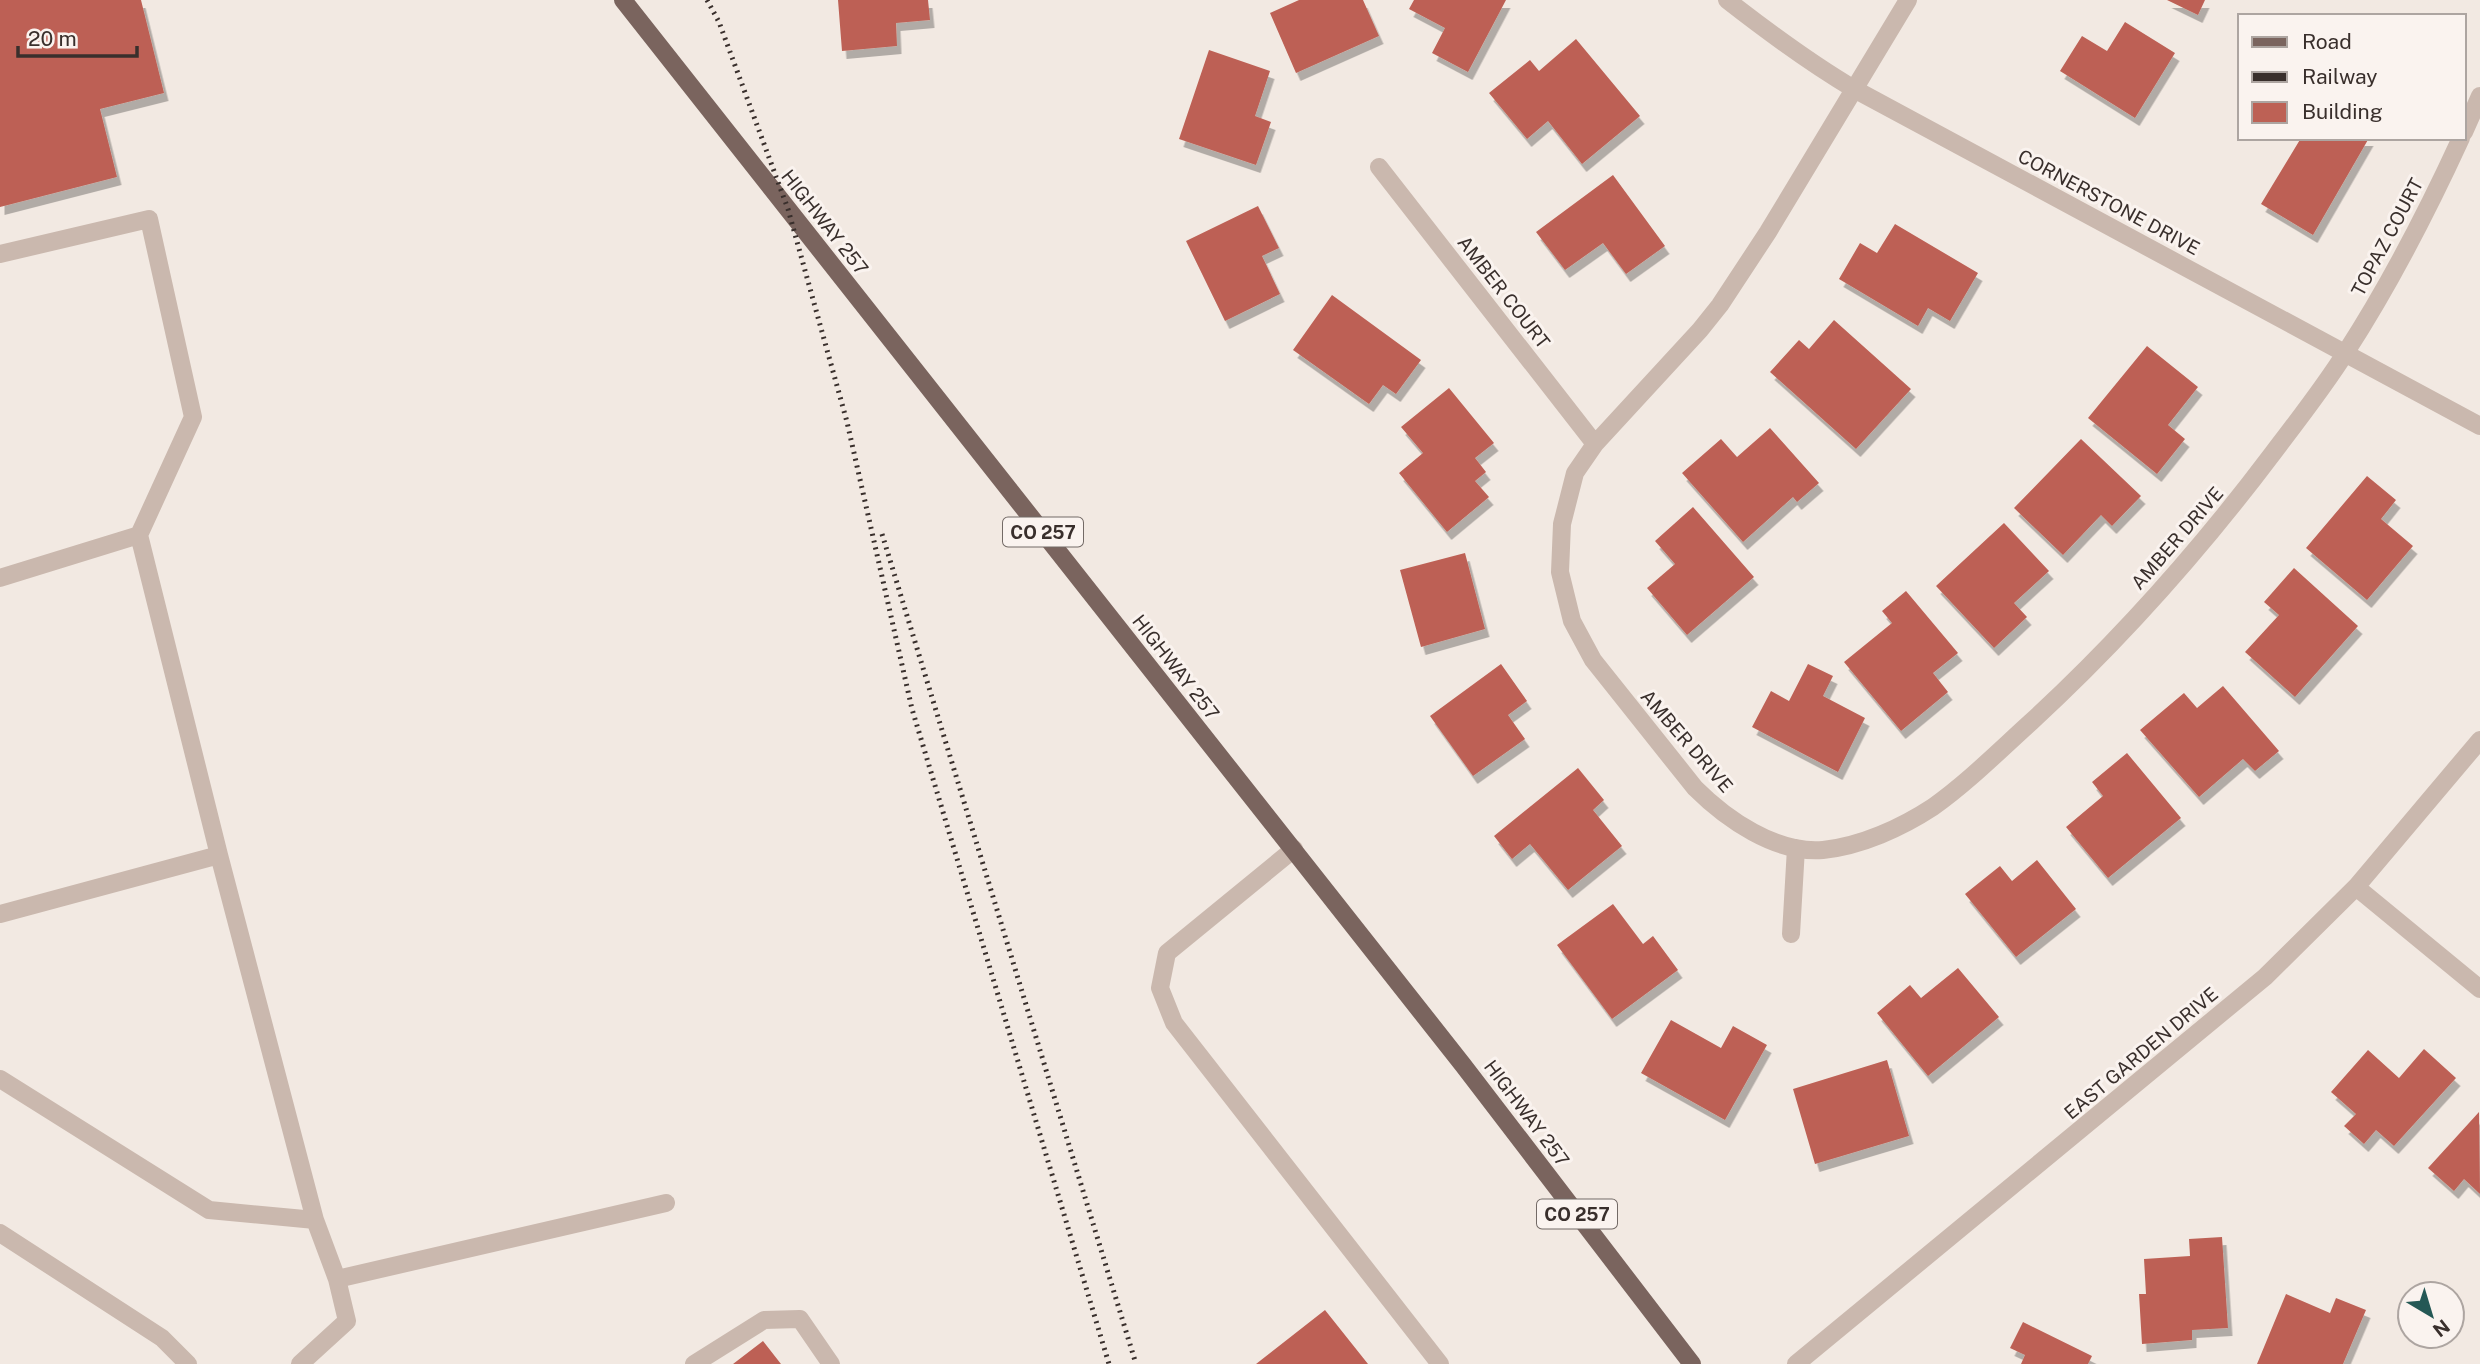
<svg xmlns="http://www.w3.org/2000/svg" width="2480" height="1364" font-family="'Public Sans',sans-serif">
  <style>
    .building { fill: #bd6155; filter: url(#shadow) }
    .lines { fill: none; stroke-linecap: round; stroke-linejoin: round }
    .lane { stroke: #cab8ae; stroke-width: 18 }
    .street { stroke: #cab8ae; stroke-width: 18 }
    .primary { stroke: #7a645e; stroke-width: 18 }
    .rail { stroke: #392f2c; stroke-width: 5; stroke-dasharray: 2 5; stroke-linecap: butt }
    .labels { text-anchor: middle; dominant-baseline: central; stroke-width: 6; stroke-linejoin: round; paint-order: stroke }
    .shield { fill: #faf3ef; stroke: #736a66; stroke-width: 2 }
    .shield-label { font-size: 18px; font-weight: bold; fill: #392f2c }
    .street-label { font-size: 19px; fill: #392f2c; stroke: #faf3ef }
  </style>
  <defs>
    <filter id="shadow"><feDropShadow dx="4.5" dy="8" stdDeviation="0" flood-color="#0004"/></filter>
  </defs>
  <rect width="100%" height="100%" fill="#f2e9e2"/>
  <path class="building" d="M0,0H141L164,93L100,109L117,177L0,207Z
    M838,0H928L930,20L896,23L897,46L842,51Z
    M1299,0H1363L1379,36L1296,73L1270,13Z
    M1414,0H1506L1468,72L1432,53L1445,28L1409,9Z
    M2167,0H2205L2198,15Z
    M2125,22L2175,53L2135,118L2060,71L2082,36L2107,51Z
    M1576,39L1640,116L1582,164L1548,121L1527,139L1489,93L1530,60L1539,71Z
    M1209,50L1270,71L1255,116L1271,122L1256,165L1179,139Z
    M2301,138H2369L2313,235L2261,204Z
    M1613,175L1665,246L1626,274L1603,243L1565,270L1536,232Z
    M1258,206L1279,248L1262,256L1280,294L1225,321L1186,241Z
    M1895,224L1978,273L1950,321L1928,308L1918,326L1839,279L1860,243L1877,253Z
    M1332,295L1421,360L1396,394L1383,385L1369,404L1293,350Z
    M1834,320L1911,389L1856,449L1770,372L1799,340L1809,349Z
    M2147,346L2198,387L2168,425L2185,439L2157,474L2088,418Z
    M1449,388L1494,443L1475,458L1486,472L1475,481L1489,497L1447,532L1399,473L1423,453L1401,427Z
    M1770,428L1819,483L1797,502L1793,497L1743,542L1682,473L1721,439L1737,457Z
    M2081,439L2141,496L2112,526L2101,515L2063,555L2014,508Z
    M2367,476L2396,500L2381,519L2413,546L2367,600L2306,548Z
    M1693,507L1754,577L1687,635L1647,588L1675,564L1655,541Z
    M2004,523L2049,571L2014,603L2027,617L1994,648L1936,586Z
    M1465,553L1485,629L1421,647L1400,570Z
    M2294,568L2358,626L2295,697L2245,652L2279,615L2264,602Z
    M1906,591L1958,653L1933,673L1948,692L1901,731L1844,662L1892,623L1882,611Z
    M1501,664L1527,701L1508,715L1525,739L1473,776L1430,716Z
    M1808,664L1833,676L1823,696L1865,718L1838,772L1752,727L1771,691L1789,701Z
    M2223,686L2279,751L2255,771L2243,759L2199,797L2140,730L2184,693L2197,708Z
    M2127,753L2181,818L2108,878L2066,827L2103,796L2092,782Z
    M1578,768L1604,800L1593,810L1622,846L1568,890L1530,844L1512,859L1494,836Z
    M2037,860L2076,909L2016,957L1965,894L2000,866L2012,881Z
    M1613,904L1643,944L1653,936L1678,970L1612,1019L1557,945Z
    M1958,968L1999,1017L1928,1076L1877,1013L1910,985L1921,998Z
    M1671,1020L1721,1048L1733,1026L1767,1045L1725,1120L1641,1073Z
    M2424,1049L2456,1078L2394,1146L2376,1130L2364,1144L2344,1126L2356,1114L2331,1092L2368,1050L2399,1078Z
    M1887,1060L1909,1136L1815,1164L1793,1089Z
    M2479,1112L2480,1194L2464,1179L2454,1191L2428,1168Z
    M2222,1237L2228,1328L2192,1330V1340L2142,1344L2139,1294H2146L2144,1259L2190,1256L2189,1239Z
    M2286,1294L2330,1313L2336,1298L2366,1310L2343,1364H2257Z
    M1325,1310L1368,1364H1256Z
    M2023,1322L2092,1356L2088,1364H2021L2025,1355L2010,1348Z
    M763,1341L781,1364H733Z"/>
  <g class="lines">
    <path class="lane" d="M0,254L149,219L193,417L139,535L219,855L315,1220L337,1279L347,1321L300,1364
      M0,578L139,535
      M1294,849L1167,953L1160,988L1174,1023L1440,1364
      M0,914L219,855
      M0,1079L209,1210L315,1220
      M337,1279L666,1203
      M694,1364L764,1320L800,1319L831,1364"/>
    <path class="street" d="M1727,0C1768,32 1810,63 1854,89L2480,426
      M1908,0L1768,232L1720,305L1700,330L1595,444L1575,473L1562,524L1560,572L1572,621L1593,660L1695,788C1726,819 1776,854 1823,850C1861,846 1901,828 1933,807C1968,782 1999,751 2031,722C2120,640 2200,550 2273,453C2298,420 2324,387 2346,352C2390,284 2427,212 2461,138
      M2464,132L2480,96
      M1379,167L1595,444
      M2356,887L2480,989
      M1791,934L1796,848
      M0,1233L162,1338L188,1364
      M1796,1364L2265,977L2356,887L2480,740"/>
    <path class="primary" d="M623,0L1463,1065L1692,1364"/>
    <path class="rail" d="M707,0L719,22L788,209L847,422L912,709L1109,1364
      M882,534L1136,1364"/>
  </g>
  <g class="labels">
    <g class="shield">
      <rect x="1003" y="517.5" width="80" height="29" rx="5"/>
      <rect x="1537" y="1199.5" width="80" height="29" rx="5"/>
    </g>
    <g class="shield-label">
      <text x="1043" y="532">CO 257</text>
      <text x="1577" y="1214">CO 257</text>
    </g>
    <g class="street-label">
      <text transform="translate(2109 202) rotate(28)">CORNERSTONE DRIVE</text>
      <text transform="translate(825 222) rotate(52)">HIGHWAY 257</text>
      <text transform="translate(2387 237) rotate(-62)">TOPAZ COURT</text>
      <text transform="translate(1504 292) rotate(52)">AMBER COURT</text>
      <text transform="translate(2177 538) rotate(-49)">AMBER DRIVE</text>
      <text transform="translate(1176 667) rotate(52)">HIGHWAY 257</text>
      <text transform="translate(1687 741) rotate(49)">AMBER DRIVE</text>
      <text transform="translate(2141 1053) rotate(-40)">EAST GARDEN DRIVE</text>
      <text transform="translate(1527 1113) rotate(53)">HIGHWAY 257</text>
    </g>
  </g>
  <rect x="2238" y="14" width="228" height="126" fill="#faf3ef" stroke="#ada5a1" stroke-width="2"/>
  <rect x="2252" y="37" width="35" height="10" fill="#7a645e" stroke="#ada5a1" stroke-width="2"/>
  <text x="2302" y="49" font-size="21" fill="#392f2c">Road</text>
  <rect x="2252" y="72" width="35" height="10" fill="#392f2c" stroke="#ada5a1" stroke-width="2"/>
  <text x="2302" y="84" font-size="21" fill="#392f2c">Railway</text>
  <rect x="2252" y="102" width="35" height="21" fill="#bd6155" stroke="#ada5a1" stroke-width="2"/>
  <text x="2302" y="119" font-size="21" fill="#392f2c">Building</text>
  <g transform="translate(2431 1315) rotate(142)"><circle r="33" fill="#faf3ef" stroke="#ada5a1" stroke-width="2"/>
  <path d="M0-5L12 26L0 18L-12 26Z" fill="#245855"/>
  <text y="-10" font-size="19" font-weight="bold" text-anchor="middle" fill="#392f2c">N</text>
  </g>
  <path d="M18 46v10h119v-10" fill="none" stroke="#392f2c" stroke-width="3.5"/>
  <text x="28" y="46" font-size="21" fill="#392f2c" stroke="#faf3ef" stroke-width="5" paint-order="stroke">20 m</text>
</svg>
